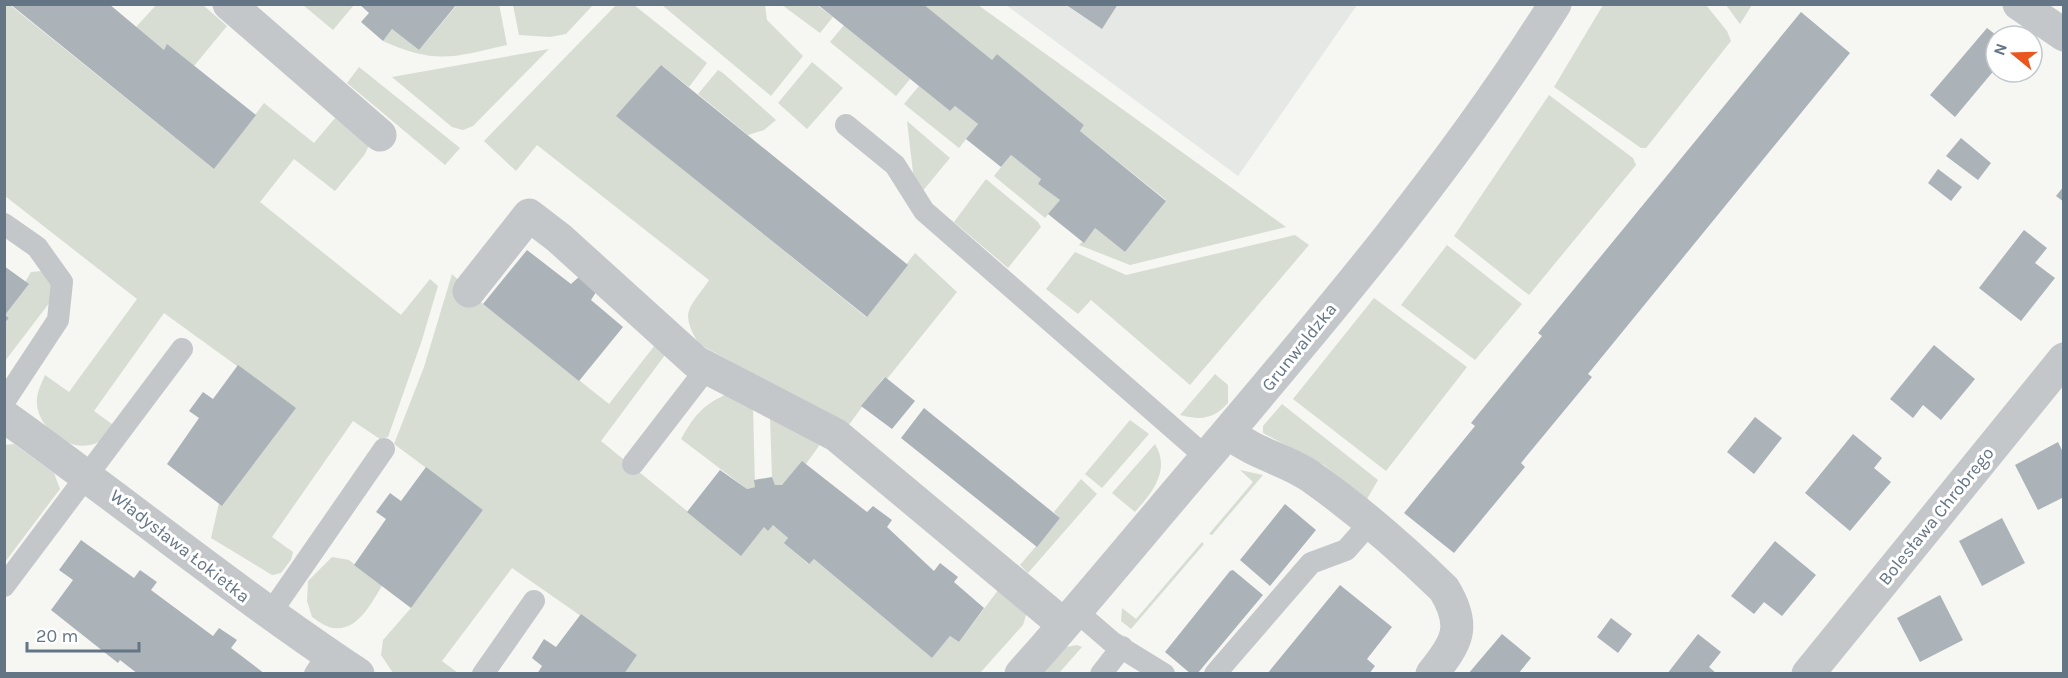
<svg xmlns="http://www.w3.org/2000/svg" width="2068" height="678" font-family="Karla,sans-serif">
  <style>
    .built { fill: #e6e8e6 }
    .green { fill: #d7ddd3 }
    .building { fill: #abb3b9 }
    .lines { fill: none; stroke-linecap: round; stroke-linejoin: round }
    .service { stroke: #c3c7ca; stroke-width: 22 }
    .minor { stroke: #c3c7ca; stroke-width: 33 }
    .labels { text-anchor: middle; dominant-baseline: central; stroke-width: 6; stroke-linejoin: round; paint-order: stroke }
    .street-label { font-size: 18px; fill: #647585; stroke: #fff }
  </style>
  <rect width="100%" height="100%" fill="#f6f6f2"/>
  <path class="built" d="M1006,5H1357L1238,176Z"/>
  <path class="green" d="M157,4L203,5L227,26L194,66L167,45L164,50L136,27Z
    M499,4L507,45C453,57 437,65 383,41L392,29L419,50L457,5Z
    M4,5H10L214,169L264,103L314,143L335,118L370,143L365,154L335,191L294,159L260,202L401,315L430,279L438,286L422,340L388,437L380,439L353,421L272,537L293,552L291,560L281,573L272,575L211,538L219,503L223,505L295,408L164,313L94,411L116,427C110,433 102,441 94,444C67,453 34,425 37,398C38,390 42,382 45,375L69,392L137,299L5,196Z
    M303,5H354L333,30Z
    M513,5V4L593,5L566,34L550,37L519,35Z
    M616,5H634L707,63L689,87L661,65L617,116L866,317L915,253L957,292L887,379L884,377L848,426L699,344C678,310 691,308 709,280L537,145L516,171L484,141Z
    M662,5H765L767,20L803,56L771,96Z
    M782,5H817L833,17L820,33Z
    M923,5H978L1286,227L1130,265L1079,245L1095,228L1125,252L1166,200L1080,131L1084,125L997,54L992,60Z
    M1603,5H1706L1727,31L1731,41L1646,148H1641L1554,87Z
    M1726,5H1752L1740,24Z
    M844,25L910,79L896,96L830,42Z
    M549,49L473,126L463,130L452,127L392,77Z
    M812,62L843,88L807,129L778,103Z
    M359,67L460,148L445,165L347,83Z
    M718,70L723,73L776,120L764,130L748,135L698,94Z
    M919,86L950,111L955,106L978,124L959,148L904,104Z
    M1549,95L1633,158L1636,165L1529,295L1454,236Z
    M907,121L950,158L921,193L914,181Z
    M1011,155L1041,179L1038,184L1060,200L1045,218L994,176Z
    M986,179L1038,222L1041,227L1008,268L954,222Z
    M1295,235L1309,245L1190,385L1091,300L1078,314L1046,289L1075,252L1126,275Z
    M1447,245L1522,304L1475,360L1401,305Z
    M42,271L53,276V298L5,361V324L9,318L5,315L28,285L25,282L31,272Z
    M452,274L483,304L609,404L655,345L665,355L601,441L741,555L764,527L773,525L788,538L785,543L808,564L814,559L932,658L950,636L959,642L999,589L1027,612L1023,625L980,673H624L637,655L512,568L442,661L458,673H393L381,655L383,640L411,608L483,510L394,444L424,367Z
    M1374,298L1467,367L1386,471L1293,399Z
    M1215,374L1228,385V403C1213,420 1200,420 1180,415Z
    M725,395L753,405L755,487L747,489L681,439C693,418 702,405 725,395Z
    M1282,404L1378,480L1367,499L1324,465L1263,433V426Z
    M770,418L821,443L806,464L782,485H775L772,477Z
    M1130,420L1149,434L1102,488L1085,474Z
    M14,444L54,473L60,489L5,562V445Z
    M1155,444C1171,470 1152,493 1135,512L1112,493Z
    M1240,470L1263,475L1212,535L1209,534L1253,482Z
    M1081,479L1097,494L1028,573L1020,565L1060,518L1054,512Z
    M1202,542L1204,544L1131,629L1121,621L1122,608L1136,619Z
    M332,557L349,560L382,586C371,603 358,631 334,628C327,628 318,621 312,617L307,601L308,581Z
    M1077,645L1082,647L1059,673L1043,674L1066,647Z"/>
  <path class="building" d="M10,4H109L164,50L167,44L256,115L214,169Z
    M359,4H457L419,50L392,29L383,41L361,22L369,13Z
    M817,4H923L992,60L997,54L1084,125L1080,131L1166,201L1125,252L1095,228L1084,243L1048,214L1060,200L1038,184L1041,179L1011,155L1001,167L966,139L978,124L955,106L950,111Z
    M1065,4H1118L1102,29Z
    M1801,12L1850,53L1588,374L1592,377L1521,463L1525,467L1454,553L1404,513L1475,426L1471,423L1542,336L1538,333Z
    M1987,28L1996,35V68L1955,117L1930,95Z
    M661,65L908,265L867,317L616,116Z
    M1961,138L1991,163L1978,180L1946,156Z
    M1938,169L1962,187L1951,201L1928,183Z
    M2064,186V202L2056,196Z
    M2024,230L2047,248L2035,263L2055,278L2021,321L1979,288Z
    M527,250L571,284L580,276L598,289L591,300L623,327L579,381L483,304Z
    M4,266L29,284L5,315L9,318L4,324Z
    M1934,345L1975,379L1941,420L1923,405L1913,418L1890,399Z
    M238,365L296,408L222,506L167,464L199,418L189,411L203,392L213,399Z
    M885,377L915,401L892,429L861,406Z
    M924,408L1060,518L1037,547L901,438Z
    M1755,417L1782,438L1754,474L1727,452Z
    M1853,434L1882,458L1874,468L1891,482L1850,531L1805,493Z
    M2058,442L2064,454V497L2038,510L2015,465Z
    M802,461L867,512L873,506L892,520L887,527L934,571L940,563L958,577L954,582L984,608L959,642L950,636L932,658L814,559L809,564L784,543L788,538L773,525L768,531L764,527L741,556L687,512L720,470L747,489L755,487L754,480L772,477L775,485H782Z
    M426,467L483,510L411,608L354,565L386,519L376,512L390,493L401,501Z
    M1285,504L1316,530L1270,586L1240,560Z
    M2002,518L2025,563L1982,586L1959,541Z
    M81,540L134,578L140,570L157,582L151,590L213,636L219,628L237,640L231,648L265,674H138L120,660L118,663L51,610L73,580L59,570Z
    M1775,541L1816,575L1782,616L1764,602L1754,614L1731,596Z
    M1233,570L1263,595L1197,674H1191L1165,652L1230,571Z
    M1340,585L1392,627L1367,659L1375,666L1369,674H1267Z
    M1940,595L1963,640L1920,662L1897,618Z
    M581,614L637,655L624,674H537L542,666L532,658L544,639L556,647Z
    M1611,618L1632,634L1618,653L1597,637Z
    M1502,634L1531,658L1518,674H1468Z
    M1698,634L1721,652L1709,667L1717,674H1667Z"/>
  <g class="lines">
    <path class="service" d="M846,125L895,165L924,211L1206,457
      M4,224L37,247L62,282L58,320L4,402
      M633,464L707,368
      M4,586L182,349
      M1076,611L1112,642L1164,674
      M269,615L384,449
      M315,674L328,654
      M483,674L534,601
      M1101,674L1122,647
      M1215,674L1311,563L1346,550L1369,524"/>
    <path class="minor" d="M229,4L380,135
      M2019,4L2064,35
      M469,291L529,215L559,238L696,362L836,435L1064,625
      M4,416C123,501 236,593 358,674
      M1229,433C1256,455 1283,458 1310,476C1354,507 1405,551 1444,589C1467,627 1457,642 1432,674
      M1021,674C1084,604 1143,531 1204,460C1328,314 1453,167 1555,4
      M1808,674L2064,359"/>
  </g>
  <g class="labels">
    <g class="street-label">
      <text transform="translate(1299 347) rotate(-51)">Grunwaldzka</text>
      <text transform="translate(1936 516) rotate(-51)">Bolesława Chrobrego</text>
      <text transform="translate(180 546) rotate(38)">Władysława Łokietka</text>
    </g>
  </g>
  <rect width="2068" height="678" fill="none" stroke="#647585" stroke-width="12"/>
  <g transform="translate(2014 54) rotate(289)"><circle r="28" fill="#ffffff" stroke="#c1c8ce" stroke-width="1.5"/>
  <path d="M0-4.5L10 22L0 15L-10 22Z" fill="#ea561e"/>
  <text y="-9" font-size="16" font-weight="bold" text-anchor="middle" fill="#647585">N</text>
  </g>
  <path d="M27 642v9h112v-9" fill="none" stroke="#647585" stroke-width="3"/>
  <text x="36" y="642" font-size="18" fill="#647585" stroke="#ffffff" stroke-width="4.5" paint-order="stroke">20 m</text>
</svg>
